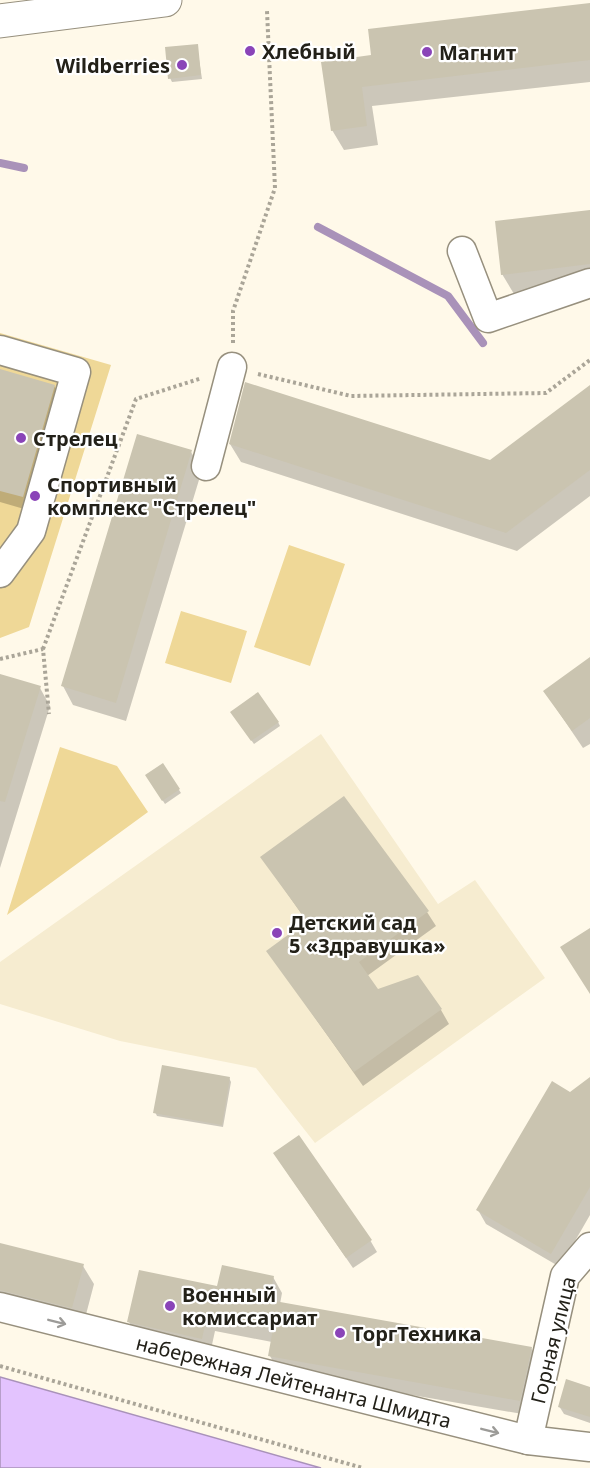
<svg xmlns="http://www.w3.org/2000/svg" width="590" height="1468" font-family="'Noto Sans',sans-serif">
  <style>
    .built { fill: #f6ecd0 }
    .green { fill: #efd897 }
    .water { fill: #e3c3fe; stroke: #a992b9; stroke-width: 1.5 }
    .shadow { fill: #0003 }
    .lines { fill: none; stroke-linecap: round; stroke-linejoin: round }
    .stream { stroke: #a992b9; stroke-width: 8 }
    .building { fill: #cac4b0 }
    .minor-casing { stroke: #97907e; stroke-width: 31 }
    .major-casing { stroke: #97907e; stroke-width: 35 }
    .path { stroke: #aaa598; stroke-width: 4; stroke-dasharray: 3 3; stroke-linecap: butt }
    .minor { stroke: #fff; stroke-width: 28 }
    .major { stroke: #fff; stroke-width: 33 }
    .oneway { stroke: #9c9b98 }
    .poi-dot { fill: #8a44b8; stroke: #fff; stroke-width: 2 }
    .labels { text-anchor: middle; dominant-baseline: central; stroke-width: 4.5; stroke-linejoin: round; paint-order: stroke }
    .poi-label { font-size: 20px; font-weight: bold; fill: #232119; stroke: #fff; text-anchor: start }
    .street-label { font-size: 20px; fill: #232119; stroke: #fff }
  </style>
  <rect width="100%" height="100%" fill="#fff9e9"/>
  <path class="built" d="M321,734L438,904L475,880L545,978L315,1143L256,1068L120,1041L0,1004V962Z"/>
  <path class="green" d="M0,333L111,365L29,627L0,638Z
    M289,545L345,564L310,666L254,647Z
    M181,611L247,631L231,683L165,663Z
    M60,747L117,766L148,812L7,915Z"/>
  <path class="water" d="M0,1377L321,1468H0Z"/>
  <path class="shadow" d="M590,5V82L372,106L378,145L344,150L332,130L372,56Z
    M197,46L202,79L172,82L170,78Z
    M590,212V285L514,294L502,274Z
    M0,371L54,386L63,400L31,511L0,502Z
    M590,387V496L517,551L241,462L230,444L490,462Z
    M191,452L202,470L126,721L73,705L63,686Z
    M590,659V744L583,748L545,692Z
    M0,675L40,688L50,706L0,868Z
    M234,716L278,722L280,726L254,744Z
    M163,765L181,793L165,804L147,776Z
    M262,857L427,912L436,926L367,976L378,990L441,1010L449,1024L363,1086L268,951L307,922Z
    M229,1078L231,1082L223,1127L157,1116L155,1112Z
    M590,1078V1215L560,1267L486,1224L478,1210L570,1093Z
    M282,1165L370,1240L377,1252L353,1268Z
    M0,1244L83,1266L94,1284L83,1326L0,1305Z
    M273,1277L282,1293L280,1304L531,1348L540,1363L528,1415L279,1372L270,1356L272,1342L215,1331L210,1354L138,1337L129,1322L218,1288Z
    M590,1388V1423L564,1414L559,1406Z"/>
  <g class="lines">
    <path class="stream" d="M0,163L24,168
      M318,227L448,296L483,343"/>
  </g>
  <path class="building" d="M590,3V60L362,87L367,126L331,131L321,62L371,55L368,29Z
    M198,44L201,75L168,79L165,47Z
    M590,210V264L501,275L495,221Z
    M0,369L55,385L23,497L0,491Z
    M245,382L490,460L590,385V470L506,533L229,444Z
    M137,434L192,450L116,703L61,686Z
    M590,657V718L572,731L543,691Z
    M0,674L41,686L5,802L0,801Z
    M258,692L279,722L251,741L230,712Z
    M163,763L180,789L162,801L145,775Z
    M344,796L429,911L359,962L378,989L418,975L442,1009L354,1072L266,951L307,921L260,857Z
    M590,928V994L560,947Z
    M162,1065L230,1077L222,1125L153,1113Z
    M590,1077V1187L551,1254L476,1210L552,1081L570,1092Z
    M299,1135L372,1240L346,1258L273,1153Z
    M0,1243L84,1264L72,1308L0,1290Z
    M222,1265L274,1276L269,1300L532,1347L520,1401L268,1356L273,1329L207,1316L202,1339L127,1322L139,1270L217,1286Z
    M566,1379L590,1387V1417L558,1407Z"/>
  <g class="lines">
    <g class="minor-casing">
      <g id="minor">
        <path d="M462,251L488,318L590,283"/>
        <path d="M0,350L76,372L31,531L0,573"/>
        <path d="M206,466L232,367"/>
        <path id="s1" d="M0,1307L528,1440L590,1447"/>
        <path d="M528,1440L565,1276L590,1247"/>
      </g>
    </g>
    <g class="major-casing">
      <path id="major" d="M0,21L165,0"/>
    </g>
    <path class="path" d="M233,343V311L275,188L267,11
      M258,374L351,396L546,393L590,360
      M43,649L136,399L202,378
      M0,659L43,649L49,714
      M0,1366L363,1468"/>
    <use href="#minor" class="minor"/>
    <use href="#major" class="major"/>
  </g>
  <defs><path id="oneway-shaft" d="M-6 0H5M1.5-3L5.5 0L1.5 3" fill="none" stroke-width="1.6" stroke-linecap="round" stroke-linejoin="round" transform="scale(1.5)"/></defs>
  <g class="oneway">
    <use href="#oneway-shaft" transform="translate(57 1322) rotate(14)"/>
    <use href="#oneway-shaft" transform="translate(490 1431) rotate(14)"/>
  </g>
  <g class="poi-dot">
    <circle cx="250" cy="51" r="6"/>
    <circle cx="427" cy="52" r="6"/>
    <circle cx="182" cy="65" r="6"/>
    <circle cx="21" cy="438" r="6"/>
    <circle cx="35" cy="496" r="6"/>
    <circle cx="277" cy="933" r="6"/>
    <circle cx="170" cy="1306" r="6"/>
    <circle cx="340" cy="1333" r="6"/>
  </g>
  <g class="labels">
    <g class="poi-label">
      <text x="262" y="51">Хлебный</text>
      <text x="439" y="52">Магнит</text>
      <text x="170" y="65" text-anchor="end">Wildberries</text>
      <text x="33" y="438">Стрелец</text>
      <text x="47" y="484">Спортивный<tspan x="47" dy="23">комплекс "Стрелец"</tspan></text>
      <text x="289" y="922">Детский сад<tspan x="289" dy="23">5 «Здравушка»</tspan></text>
      <text x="182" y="1294">Военный<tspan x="182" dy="23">комиссариат</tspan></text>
      <text x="352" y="1333">ТоргТехника</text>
    </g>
    <g class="street-label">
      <text transform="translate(553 1340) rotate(-76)">Горная улица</text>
      <text stroke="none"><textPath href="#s1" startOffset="303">набережная Лейтенанта Шмидта</textPath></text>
    </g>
  </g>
</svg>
